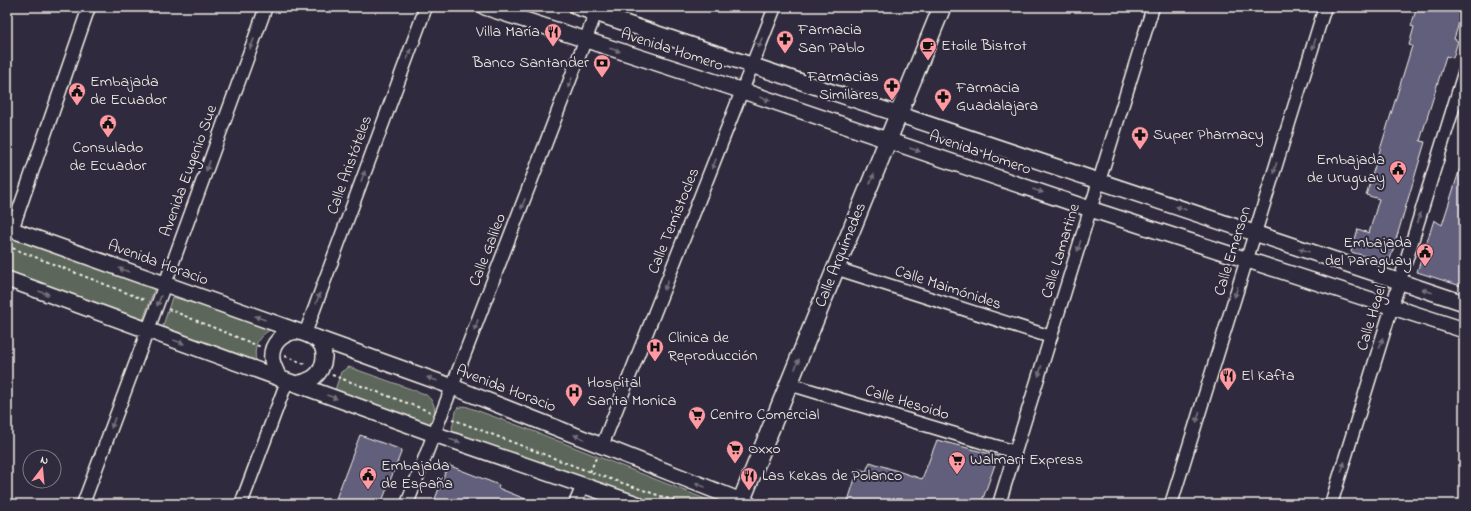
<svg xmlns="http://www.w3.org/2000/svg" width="1471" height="511" font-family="'Indie Flower',sans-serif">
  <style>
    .green { fill: #5c665a; stroke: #a8aca1 }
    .building { fill: #625f7d; stroke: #f4f1e8 }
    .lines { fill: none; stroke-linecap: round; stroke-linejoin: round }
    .minor-casing { stroke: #f4f1e8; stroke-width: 15 }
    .tertiary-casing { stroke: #f4f1e8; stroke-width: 18 }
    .secondary-casing { stroke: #f4f1e8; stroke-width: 20 }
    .path { stroke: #f4f1e8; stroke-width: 2; stroke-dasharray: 3 3; stroke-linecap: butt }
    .minor { stroke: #2f2a3d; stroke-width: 12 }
    .tertiary { stroke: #2f2a3d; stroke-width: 15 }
    .secondary { stroke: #2f2a3d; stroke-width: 17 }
    .oneway { fill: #747079 }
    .labels { text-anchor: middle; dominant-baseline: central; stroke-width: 4; stroke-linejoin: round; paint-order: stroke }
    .poi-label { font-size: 16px; fill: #f4f1e8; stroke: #2f2a3d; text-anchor: start }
    .street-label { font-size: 16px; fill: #f4f1e8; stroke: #2f2a3d }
  </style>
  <rect width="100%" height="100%" fill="#2f2a3d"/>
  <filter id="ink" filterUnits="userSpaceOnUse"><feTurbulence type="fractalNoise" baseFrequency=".025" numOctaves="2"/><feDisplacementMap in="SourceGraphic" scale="8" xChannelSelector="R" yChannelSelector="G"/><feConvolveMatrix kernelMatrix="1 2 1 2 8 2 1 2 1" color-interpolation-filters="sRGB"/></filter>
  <g filter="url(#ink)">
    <path class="green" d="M7,231L156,284L143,320L7,272Z
      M172,297L275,327C255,338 254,344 256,366L161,332Z
      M349,367L425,394C439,405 435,414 429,428L339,399L335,390L341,372Z
      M465,406L533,431L718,504H641L454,435L452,428L457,408Z"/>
    <path class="building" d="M1417,7H1464L1454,39L1458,41L1453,58L1446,56L1420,141L1425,142L1389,263L1351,252L1358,229L1369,233L1379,199L1366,195L1412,46L1409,45L1414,27L1411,26Z
      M1462,162H1464V287L1417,272L1434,220L1442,225Z
      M360,435L402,450L381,504H334Z
      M937,440L998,456L981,504H847L858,469L866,471L870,462L922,479Z
      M448,465L499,485L498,488L538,504H433Z"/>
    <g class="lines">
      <g class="minor-casing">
        <path id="minor" d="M12,230L89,7
          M835,268L1051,337
          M305,334L426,7
          M789,384L1015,452
          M602,446L775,7
          M83,504L165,284L266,7
          M241,504L287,381
          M407,504L598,7
          M575,504L583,485
          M999,504L1153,7
          M1171,504L1325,7
          M1331,504L1464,73"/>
      </g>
      <g class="tertiary-casing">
        <path id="tertiary" d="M485,7L743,91L1090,209L1464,330
          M577,7L1464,303
          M7,228L297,331
          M7,279L279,378
          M297,331C302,333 309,335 314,338C329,346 326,369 313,378C308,381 302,383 296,384L279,378C277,373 273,366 272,360C270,344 282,333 297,331Z
          M314,337L453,387L749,504
          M296,384L434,434L637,504"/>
      </g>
      <g class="secondary-casing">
        <path id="secondary" d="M740,504L942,7"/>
      </g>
      <path class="path" d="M7,246L145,300
        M168,309L261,347
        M285,356L307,365
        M332,375L431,412
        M452,419L590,472L684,504
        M590,472L596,458"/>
      <use href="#minor" class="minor"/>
      <use href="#tertiary" class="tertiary"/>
      <use href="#secondary" class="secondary"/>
    </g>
    <defs><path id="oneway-solid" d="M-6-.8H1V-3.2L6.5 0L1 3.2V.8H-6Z"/></defs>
    <g class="oneway">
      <use href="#oneway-solid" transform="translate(760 43) rotate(112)"/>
      <use href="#oneway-solid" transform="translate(252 44) rotate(110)"/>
      <use href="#oneway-solid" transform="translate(1314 44) rotate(107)"/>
      <use href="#oneway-solid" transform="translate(615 50) rotate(18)"/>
      <use href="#oneway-solid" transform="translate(409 54) rotate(-70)"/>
      <use href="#oneway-solid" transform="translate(570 83) rotate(111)"/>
      <use href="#oneway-solid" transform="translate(765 99) rotate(19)"/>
      <use href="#oneway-solid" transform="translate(915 150) rotate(19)"/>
      <use href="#oneway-solid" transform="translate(714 164) rotate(112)"/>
      <use href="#oneway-solid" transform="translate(208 166) rotate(110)"/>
      <use href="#oneway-solid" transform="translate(1275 168) rotate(107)"/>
      <use href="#oneway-solid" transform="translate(363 176) rotate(-70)"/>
      <use href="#oneway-solid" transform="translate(872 179) rotate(-68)"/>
      <use href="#oneway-solid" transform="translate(1038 191) rotate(19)"/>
      <use href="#oneway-solid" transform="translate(523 204) rotate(111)"/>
      <use href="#oneway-solid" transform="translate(1181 208) rotate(-161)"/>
      <use href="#oneway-solid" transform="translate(1419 218) rotate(-73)"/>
      <use href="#oneway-solid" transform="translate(1079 246) rotate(107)"/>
      <use href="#oneway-solid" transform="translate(1304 250) rotate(-161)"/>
      <use href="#oneway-solid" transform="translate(124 270) rotate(-160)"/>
      <use href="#oneway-solid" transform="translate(666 285) rotate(112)"/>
      <use href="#oneway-solid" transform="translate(1427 291) rotate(-162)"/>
      <use href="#oneway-solid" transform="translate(1236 292) rotate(107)"/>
      <use href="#oneway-solid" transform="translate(44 293) rotate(20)"/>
      <use href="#oneway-solid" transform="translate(318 298) rotate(-70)"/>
      <use href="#oneway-solid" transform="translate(159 301) rotate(111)"/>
      <use href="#oneway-solid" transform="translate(260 318) rotate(-160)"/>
      <use href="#oneway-solid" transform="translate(476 325) rotate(111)"/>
      <use href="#oneway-solid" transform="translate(179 342) rotate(20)"/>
      <use href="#oneway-solid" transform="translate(1381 343) rotate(-73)"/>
      <use href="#oneway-solid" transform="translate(797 364) rotate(-68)"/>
      <use href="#oneway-solid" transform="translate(1040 371) rotate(107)"/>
      <use href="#oneway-solid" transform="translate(432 379) rotate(-160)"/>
      <use href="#oneway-solid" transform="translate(332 397) rotate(20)"/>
      <use href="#oneway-solid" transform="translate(1198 417) rotate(107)"/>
      <use href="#oneway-solid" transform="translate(113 423) rotate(110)"/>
      <use href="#oneway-solid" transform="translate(579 437) rotate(-158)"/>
      <use href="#oneway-solid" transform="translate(455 441) rotate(19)"/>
      <use href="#oneway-solid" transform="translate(1343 467) rotate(-73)"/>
      <use href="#oneway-solid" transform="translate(700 485) rotate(-158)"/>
    </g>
  </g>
  <defs>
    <g id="restaurant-pin" transform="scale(0.9)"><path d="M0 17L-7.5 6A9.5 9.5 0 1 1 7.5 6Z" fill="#ff9aa2" stroke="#2f2a3d"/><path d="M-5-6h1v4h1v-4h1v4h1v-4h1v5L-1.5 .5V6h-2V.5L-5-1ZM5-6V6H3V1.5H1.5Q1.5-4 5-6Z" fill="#111"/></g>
    <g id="pharmacy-pin" transform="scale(0.9)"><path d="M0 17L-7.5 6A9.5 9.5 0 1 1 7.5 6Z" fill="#ff9aa2" stroke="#2f2a3d"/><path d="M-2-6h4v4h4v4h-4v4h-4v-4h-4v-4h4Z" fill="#111"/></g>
    <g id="cafe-pin" transform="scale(0.9)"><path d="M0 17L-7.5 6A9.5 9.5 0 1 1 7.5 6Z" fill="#ff9aa2" stroke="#2f2a3d"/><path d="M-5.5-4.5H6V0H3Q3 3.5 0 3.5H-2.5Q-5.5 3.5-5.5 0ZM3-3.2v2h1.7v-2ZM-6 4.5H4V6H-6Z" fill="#111"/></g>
    <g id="bank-pin" transform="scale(0.9)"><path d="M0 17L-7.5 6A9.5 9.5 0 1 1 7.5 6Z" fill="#ff9aa2" stroke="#2f2a3d"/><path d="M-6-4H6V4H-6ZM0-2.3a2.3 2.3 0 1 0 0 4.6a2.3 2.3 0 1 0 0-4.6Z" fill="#111"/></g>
    <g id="civic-pin" transform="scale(0.9)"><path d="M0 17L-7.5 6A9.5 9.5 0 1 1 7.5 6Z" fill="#ff9aa2" stroke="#2f2a3d"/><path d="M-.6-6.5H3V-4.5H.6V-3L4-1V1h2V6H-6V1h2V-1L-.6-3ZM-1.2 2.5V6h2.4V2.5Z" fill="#111"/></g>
    <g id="hospital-pin" transform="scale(0.9)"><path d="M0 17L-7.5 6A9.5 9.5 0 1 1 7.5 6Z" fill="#ff9aa2" stroke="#2f2a3d"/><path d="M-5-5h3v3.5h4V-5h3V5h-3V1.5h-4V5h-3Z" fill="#111"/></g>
    <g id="supermarket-pin" transform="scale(0.9)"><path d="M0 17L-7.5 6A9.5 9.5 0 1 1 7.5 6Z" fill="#ff9aa2" stroke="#2f2a3d"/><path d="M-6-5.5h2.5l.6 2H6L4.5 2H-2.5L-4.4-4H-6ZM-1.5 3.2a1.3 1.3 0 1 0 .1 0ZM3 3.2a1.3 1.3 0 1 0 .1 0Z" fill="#111"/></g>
  </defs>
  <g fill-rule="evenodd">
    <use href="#restaurant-pin" x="553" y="32"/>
    <use href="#pharmacy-pin" x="785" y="39"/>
    <use href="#cafe-pin" x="928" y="46"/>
    <use href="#bank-pin" x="602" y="63"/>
    <use href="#pharmacy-pin" x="892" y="86"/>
    <use href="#civic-pin" x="77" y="91"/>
    <use href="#pharmacy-pin" x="943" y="97"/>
    <use href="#civic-pin" x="108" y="123"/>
    <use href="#pharmacy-pin" x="1140" y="135"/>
    <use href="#civic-pin" x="1398" y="169"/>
    <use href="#civic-pin" x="1425" y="252"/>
    <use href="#hospital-pin" x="655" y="347"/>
    <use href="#restaurant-pin" x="1228" y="376"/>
    <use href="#hospital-pin" x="574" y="392"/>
    <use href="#supermarket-pin" x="697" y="415"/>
    <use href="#supermarket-pin" x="735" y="449"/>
    <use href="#supermarket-pin" x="957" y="460"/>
    <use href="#civic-pin" x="368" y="475"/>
    <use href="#restaurant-pin" x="749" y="476"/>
  </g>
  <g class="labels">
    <g class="poi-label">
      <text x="798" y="30">Farmacia<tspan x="798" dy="18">San Pablo</tspan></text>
      <text x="540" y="32" text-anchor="end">Villa María</text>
      <text x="941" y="46">Etoile Bistrot</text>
      <text x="589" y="63" text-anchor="end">Banco Santander</text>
      <text x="879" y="77" text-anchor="end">Farmacias<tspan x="879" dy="18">Similares</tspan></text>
      <text x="90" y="82">Embajada<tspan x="90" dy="18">de Ecuador</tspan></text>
      <text x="956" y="88">Farmacia<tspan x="956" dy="18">Guadalajara</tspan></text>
      <text x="1153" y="135">Super Pharmacy</text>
      <text x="108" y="148" text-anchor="middle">Consulado<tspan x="108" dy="18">de Ecuador</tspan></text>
      <text x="1385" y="160" text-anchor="end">Embajada<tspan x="1385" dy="18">de Uruguay</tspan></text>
      <text x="1412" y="243" text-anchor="end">Embajada<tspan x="1412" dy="18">del Paraguay</tspan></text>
      <text x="668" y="338">Clinica de<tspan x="668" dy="18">Reproducción</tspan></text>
      <text x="1241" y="376">El Kafta</text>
      <text x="587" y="383">Hospital<tspan x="587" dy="18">Santa Monica</tspan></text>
      <text x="710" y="415">Centro Comercial</text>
      <text x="748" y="449">Oxxo</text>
      <text x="970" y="460">Walmart Express</text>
      <text x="381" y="466">Embajada<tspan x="381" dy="18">de España</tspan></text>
      <text x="762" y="476">Las Kekas de Polanco</text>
    </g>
    <g class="street-label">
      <text transform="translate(672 50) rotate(18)">Avenida Homero</text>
      <text transform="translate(980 153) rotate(19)">Avenida Homero</text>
      <text transform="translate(350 165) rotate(-70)">Calle Aristóteles</text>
      <text transform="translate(189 171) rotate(-70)">Avenida Eugenio Sue</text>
      <text transform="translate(674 221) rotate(-68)">Calle Temístocles</text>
      <text transform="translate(488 250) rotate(-69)">Calle Galileo</text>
      <text transform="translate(1061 251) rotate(-73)">Calle Lamartine</text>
      <text transform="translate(1233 251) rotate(-73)">Calle Emerson</text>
      <text transform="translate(841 255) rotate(-68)">Calle Arquímedes</text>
      <text transform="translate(158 263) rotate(20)">Avenida Horacio</text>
      <text transform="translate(948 288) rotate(18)">Calle Maimónides</text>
      <text transform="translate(1372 318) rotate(-73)">Calle Hegel</text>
      <text transform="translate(506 389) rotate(21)">Avenida Horacio</text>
      <text transform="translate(907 403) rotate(17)">Calle Hesoido</text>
    </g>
  </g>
  <rect width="1471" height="511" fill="none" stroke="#2f2a3d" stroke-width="24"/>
  <rect x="12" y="12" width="1447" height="487" fill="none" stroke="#f4f1e8" stroke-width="1.5" filter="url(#ink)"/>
  <g transform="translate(42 469) rotate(16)"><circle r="19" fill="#2f2a3d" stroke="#7e7a81"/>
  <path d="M0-3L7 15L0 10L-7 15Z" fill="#ff9aa2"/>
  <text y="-6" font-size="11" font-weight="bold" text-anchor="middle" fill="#f4f1e8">N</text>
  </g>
</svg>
